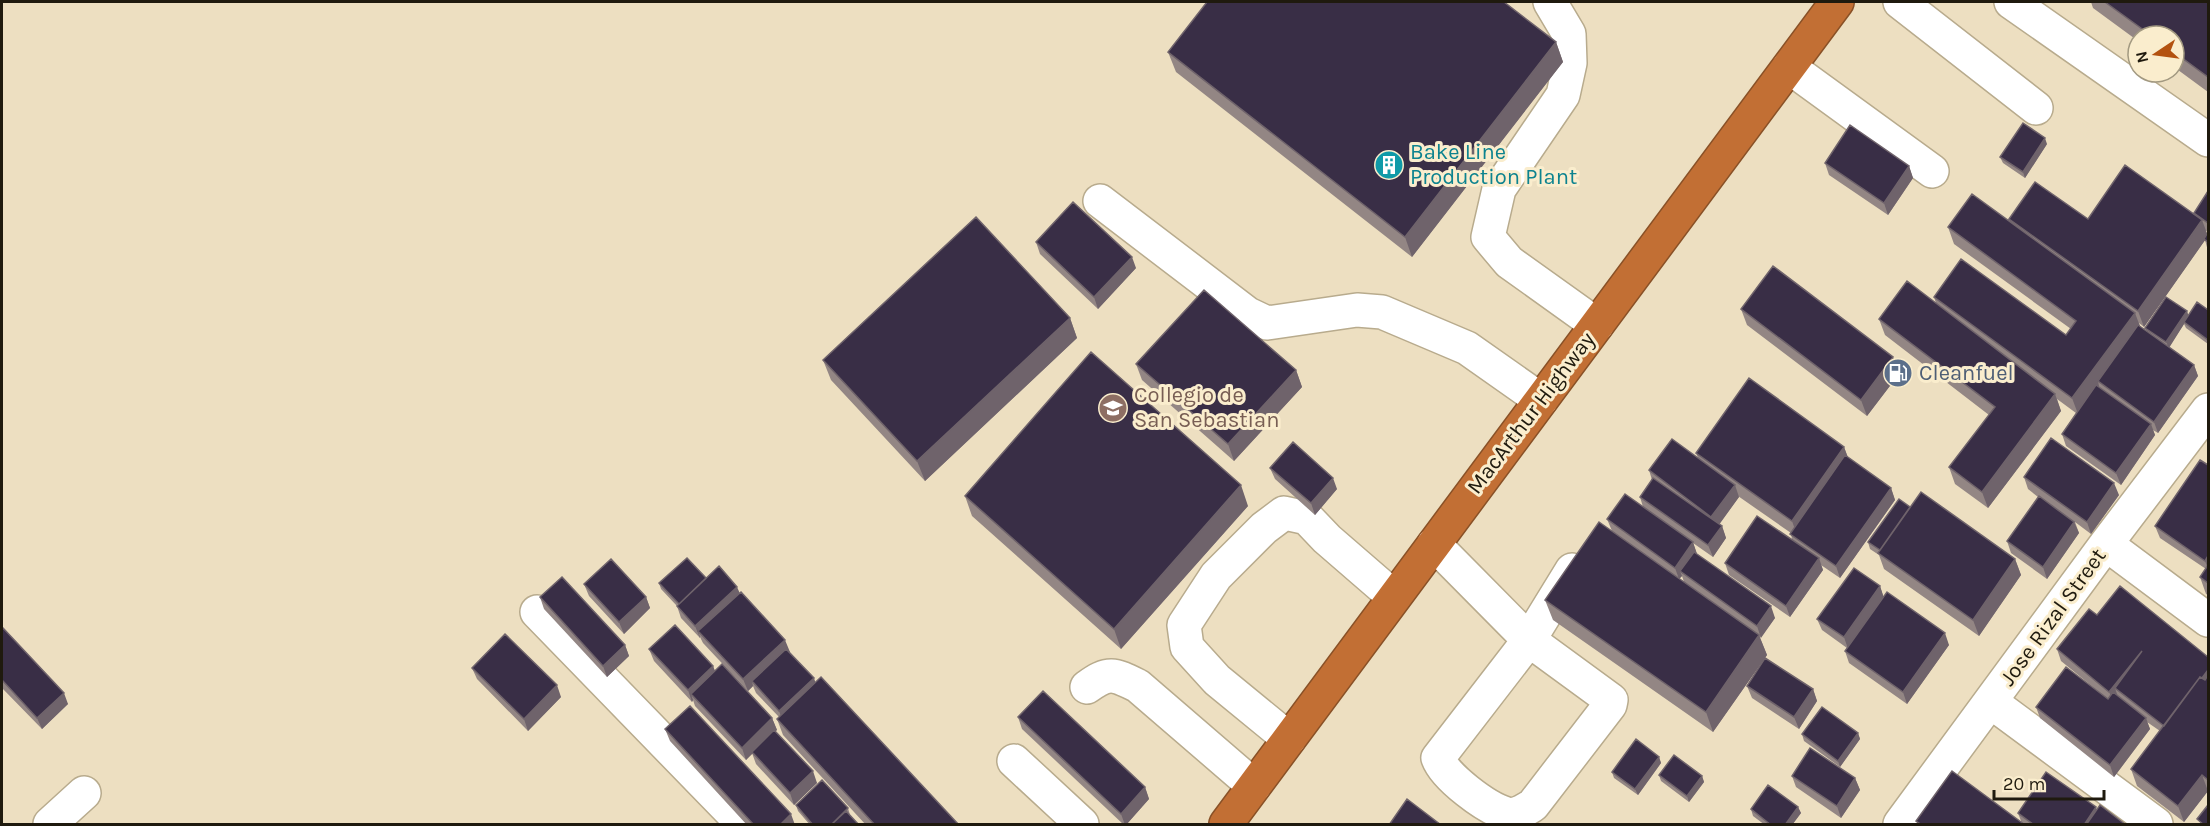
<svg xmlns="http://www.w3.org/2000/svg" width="2210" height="826" font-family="Karla,sans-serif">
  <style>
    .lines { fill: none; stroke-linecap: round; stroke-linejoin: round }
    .minor-casing { stroke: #b8ab8d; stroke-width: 36 }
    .highway-casing { stroke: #895127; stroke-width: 36 }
    .minor { stroke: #fff; stroke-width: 33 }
    .highway { stroke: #c26f34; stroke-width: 33 }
    .wall { fill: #938684; fill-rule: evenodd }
    .shaded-wall { fill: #6f636b }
    .building { fill: #392e46; stroke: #6f636b; stroke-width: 1.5 }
    .labels { text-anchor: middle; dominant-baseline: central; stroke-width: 6; stroke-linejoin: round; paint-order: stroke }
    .culture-label { font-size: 22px; fill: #0d838f; stroke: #faedcd; text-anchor: start }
    .service-label { font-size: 22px; fill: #4e5e75; stroke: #faedcd; text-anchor: start }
    .education-label { font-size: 22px; fill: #785e54; stroke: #faedcd; text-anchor: start }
    .street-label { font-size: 22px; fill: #1f1a0e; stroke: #faedcd }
  </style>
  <rect width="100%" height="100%" fill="#eddfc1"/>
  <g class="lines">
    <g class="minor-casing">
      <path id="minor" d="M1550,2L1569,34L1570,63L1563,95L1499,189L1488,237L1509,262L1597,325
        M1900,2L2036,108
        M2011,2L2208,140
        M1789,67L1932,171
        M1100,201L1248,314L1267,323L1357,310L1382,312L1467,348L1541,400
        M1434,544L1529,640L1611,700L1610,705L1533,805C1525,810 1516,816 1507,814C1486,808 1445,777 1438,758L1529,640L1572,570
        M2106,544L2208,620
        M537,612L743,824
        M1087,687C1109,671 1114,674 1138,686L1254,786
        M1991,702L2156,824
        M1289,739L1217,680L1187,647L1184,625L1216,576L1264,528L1284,513L1307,518L1327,539L1394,597
        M1014,761L1082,824
        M50,824L84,793
        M1900,824L2106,544L2208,410"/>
    </g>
    <g class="highway-casing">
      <path id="highway" d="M1226,824L1837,2"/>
    </g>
    <use href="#minor" class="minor"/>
    <use href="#highway" class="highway"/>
  </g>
  <path class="wall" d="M2091,2H2208V92L2174,67V36H2138V41L2093,8Z
    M1556,42L1563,62L1412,257L1176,72L1168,52Z
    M2047,144L2025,178L2003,163L2000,157Z
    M1825,163L1909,166L1913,178L1888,215L1829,175Z
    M2208,191V232L2205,230L2207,234L2208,232V251L2205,240L2144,327L2139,323L2140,326L2147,331L2145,328L2187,311L2188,315L2208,310V344L2186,328L2184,324L2169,347L2194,365L2198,376L2158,433L2153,430L2155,435L2121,485L2066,446L2062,434L2076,413L2057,399L2061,411L1988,508L1955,484L1949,467L1989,415L1885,335L1879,319L1936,303L1934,297L2066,335L2071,329L1954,244L1948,227L2010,222L2009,219H2088L2194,214Z
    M1036,242L1136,268L1098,309L1040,254Z
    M1741,309L1899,374L1867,416L1747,325Z
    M1070,318L1077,338L925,481L831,380L823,360Z
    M1136,364L1296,370L1302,387L1234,461L1142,380Z
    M1844,447L1848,458L1891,488L1895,500L1840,578L1821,565L1823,570L1790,617L1729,575L1725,563L1792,540L1791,533L1738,496L1739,497L1719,524L1722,526L1726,538L1713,557L1693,543L1697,554L1775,618L1760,638L1767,655L1713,732L1553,620L1545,600L1612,531L1607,519L1643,507L1640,497L1652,480L1649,470L1698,458L1696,453ZM1682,576L1684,582L1679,579Z
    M2208,465V595L2206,594L2200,577L2206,569L2160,538L2155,526Z
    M1270,468L1337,489L1315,515L1275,479Z
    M2024,477L2119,495L2091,534L2075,522L2079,533L2047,579L2011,553L2007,541L2038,497L2028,489Z
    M965,496L1248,506L1121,649L972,516Z
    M1910,507L2015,559L2021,575L1979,636L1884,569L1879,555L1870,549L1868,542Z
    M706,578L740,593L815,682L959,825H866L783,735L777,719L779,717L756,693L753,686L748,691L703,643L700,637V638L681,618L677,606L661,589L659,583Z
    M584,584L646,597L650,608L624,634L589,596Z
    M1880,586L1883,596L1949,645L1907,704L1849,663L1845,651L1847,648L1822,630L1817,619Z
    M540,597L625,645L629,656L607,677L544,609Z
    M2097,615L2208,657V792V791L2184,822L2137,786L2131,769L2160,731L2147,722L2150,729L2114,777L2040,718L2036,707L2104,696L2061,661L2057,649Z
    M2,630L68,704L42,729L2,688Z
    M649,649L713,666L715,671L772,718L777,730L775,731L817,783L794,805L756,764L752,753L746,760L695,706L693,700L692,702L654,661Z
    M472,668L561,697L528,731L477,679Z
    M1747,686L1813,689L1817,701L1799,729L1752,698Z
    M1018,717L1145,787L1149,799L1126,825H1124L1022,729Z
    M665,729L795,825H747L670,741Z
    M1858,733L1860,739L1840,767L1804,741L1802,734Z
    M1659,757L1661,763L1638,795L1614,778L1612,772Z
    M1659,775L1702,776L1704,782L1689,802L1661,781Z
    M1792,776L1855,778L1860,790L1841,818L1796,787Z
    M796,805L848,808L850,815L859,825H810L798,811Z
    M1798,807L1801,813L1792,825H1765L1753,816L1751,809Z
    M2097,810L2126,825H1918L1916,821H2021L2018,813Z"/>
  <path class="shaded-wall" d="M1556,42L1563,62L1412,257L1405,237Z
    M2045,138L2047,144L2025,178L2023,172Z
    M1909,166L1913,178L1888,215L1884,203Z
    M2202,220L2208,236L2144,327L2138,311Z
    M1132,257L1136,268L1098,309L1094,297Z
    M2187,311L2189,318L2184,322V324L2169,348L2166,342Z
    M2135,313L2141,329L2098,381L2099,386L2078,414L2072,398Z
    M1070,318L1077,338L925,481L917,461Z
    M1893,357L1899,374L1867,416L1861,400Z
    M2194,365L2198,376L2158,433L2154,422Z
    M1296,370L1302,387L1234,461L1228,444Z
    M2055,394L2061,411L1988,508L1982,492Z
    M2151,424L2155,435L2121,485L2116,473Z
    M1844,447L1850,463L1798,538L1792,521Z
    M1333,478L1337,489L1315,515L1311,503Z
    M2114,483L2119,495L2091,534L2087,522Z
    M1241,485L1248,506L1121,649L1114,629Z
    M1735,485L1739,497L1716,529L1711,517Z
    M1891,488L1895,500L1840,578L1836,566Z
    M2074,522L2079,533L2047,579L2043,567Z
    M1722,526L1726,538L1713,557L1708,545Z
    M1693,542L1697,554L1683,574L1680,571L1682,576L1679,579L1675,568Z
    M2208,556V569L2205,561Z
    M1819,558L1823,570L1790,617L1786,606Z
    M2015,559L2021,575L1979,636L1973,620Z
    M1880,586L1884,598L1848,649L1844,637Z
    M737,587L742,598L698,631L700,637V638L695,626Z
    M646,597L650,608L624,634L619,622Z
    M1771,606L1775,618L1761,638L1757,626Z
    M1945,633L1949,645L1907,704L1903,692Z
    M1759,635L1767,655L1713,732L1706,712Z
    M785,640L790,652L755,684L752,681L753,686L748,691L743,679Z
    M625,645L629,656L607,677L603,666Z
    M2142,651L2115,688L2118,697L2114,703L2109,692Z
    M713,666L717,677L691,694L693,700L692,702L688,690Z
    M2208,670V687L2166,727Z
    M814,678L818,690L783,722L779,711Z
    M557,685L561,697L528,731L524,719Z
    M1813,689L1817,701L1799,729L1794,717Z
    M64,693L68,704L42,729L37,718Z
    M772,718L777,730L746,760L742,748Z
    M2146,718L2150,729L2114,777L2110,765Z
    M1858,733L1860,739L1840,767L1838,761Z
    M1659,757L1661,763L1638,795L1635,789Z
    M813,771L817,783L794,805L790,793Z
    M2202,775L2208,791L2184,822L2178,806Z
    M1702,776L1704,782L1689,802L1687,796Z
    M1855,778L1860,790L1841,818L1837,806Z
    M1145,787L1149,799L1126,825H1125L1121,814Z
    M1798,807L1801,813L1792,825H1785Z
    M2096,807L2100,819L2096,825H2084Z
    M791,814L795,825H780Z"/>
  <path class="building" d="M1207,2H1504L1556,42L1405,237L1168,52Z
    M2105,2H2208V77L2174,52V36H2152Z
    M2023,123L2045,138L2023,172L2000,157Z
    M1850,125L1909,166L1884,203L1825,163Z
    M2125,165L2202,220L2138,311L2009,219L2035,182L2088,219Z
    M2208,191V223L2194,213Z
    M1972,194L2135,313L2072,398L1934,297L1961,259L2066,335L2076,321L1948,227Z
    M1073,202L1132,257L1094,297L1036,242Z
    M976,217L1070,318L917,461L823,360Z
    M2208,232V242L2204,239Z
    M1773,266L1893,357L1861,400L1741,309Z
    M1907,281L2055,394L1982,492L1949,467L1995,407L1879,319Z
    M1204,290L1296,370L1228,444L1136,364Z
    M2166,297L2187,311L2166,342L2145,328Z
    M2197,302L2208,310V340L2184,322Z
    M2138,325L2194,365L2154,422L2098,381Z
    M1091,352L1241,485L1114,629L965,496Z
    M1749,378L1844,447L1792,521L1696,453Z
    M2096,385L2151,424L2116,473L2062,434Z
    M2051,438L2114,483L2087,522L2024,477Z
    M1672,439L1735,485L1711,517L1649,470Z
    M1293,442L1333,478L1311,503L1270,468Z
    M1845,455L1891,488L1836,566L1790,534Z
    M2200,460L2208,465V556L2205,561L2155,526Z
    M1653,478L1722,526L1708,545L1640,497Z
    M1921,492L2015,559L1973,620L1878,553Z
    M1625,494L1693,542L1675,568L1607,519Z
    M2039,496L2074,522L2043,567L2007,541Z
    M1899,499L1910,507L1880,550L1868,542Z
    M1757,516L1819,558L1786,606L1725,563Z
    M1599,522L1759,635L1706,712L1545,600Z
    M1694,552L1771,606L1757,626L1680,571Z
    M687,558L706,578L679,604L659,583Z
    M611,559L646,597L619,622L584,584Z
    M2208,565V583L2200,577Z
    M719,566L737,587L695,626L677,606Z
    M1854,568L1880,586L1844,637L1817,619Z
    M562,577L625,645L603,666L540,597Z
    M2120,586L2208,657V670L2202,678L2200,677L2164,726L2115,688L2142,651L2109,692L2057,649L2089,609L2097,615Z
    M741,592L785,640L743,679L698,631Z
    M1887,592L1945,633L1903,692L1845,651Z
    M675,625L713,666L688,690L649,649Z
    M3,628L64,693L37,718L2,680V630Z
    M505,634L557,685L524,719L472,668Z
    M786,649L814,678L779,711L752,681Z
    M1765,658L1813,689L1794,717L1747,686Z
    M722,664L772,718L742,748L691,694Z
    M2066,667L2108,699L2113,692L2146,718L2110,765L2036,707Z
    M2208,675V780L2202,775L2178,806L2131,769L2200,677L2205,680Z
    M821,677L959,825H875L777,719Z
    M1043,691L1145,787L1121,814L1018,717Z
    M690,706L791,814L780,825H754L665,729Z
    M1822,707L1858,733L1838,761L1802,734Z
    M774,730L813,771L790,793L752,752Z
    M1636,739L1659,757L1635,789L1612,772Z
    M1810,748L1855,778L1837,806L1792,776Z
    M1674,755L1702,776L1687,796L1659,775Z
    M1952,771L2025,825H1922L1916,821Z
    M2046,772L2096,807L2084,825H2034L2018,813Z
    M822,780L848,808L831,825H813L796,805Z
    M1768,785L1798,807L1785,825H1771L1751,809Z
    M1407,799L1441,825H1389Z
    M2100,805L2126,825H2086Z
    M2208,805V825H2204L2197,819Z
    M846,811L859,825H831Z"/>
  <defs>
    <g id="building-disc" transform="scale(1.5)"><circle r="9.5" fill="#0f9aa8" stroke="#faedcd"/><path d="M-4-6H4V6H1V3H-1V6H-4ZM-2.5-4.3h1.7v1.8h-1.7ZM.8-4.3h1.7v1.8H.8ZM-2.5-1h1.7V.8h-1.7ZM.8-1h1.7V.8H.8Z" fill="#fff"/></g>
    <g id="fuel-disc" transform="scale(1.5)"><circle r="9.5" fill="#5c6f8a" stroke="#faedcd"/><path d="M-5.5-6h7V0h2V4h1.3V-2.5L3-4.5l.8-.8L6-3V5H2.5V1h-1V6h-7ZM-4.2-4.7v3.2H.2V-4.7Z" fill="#fff"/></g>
    <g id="university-disc" transform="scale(1.5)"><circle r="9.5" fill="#8d6e63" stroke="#faedcd"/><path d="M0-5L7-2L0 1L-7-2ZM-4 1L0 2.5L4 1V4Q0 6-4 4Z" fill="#fff"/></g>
  </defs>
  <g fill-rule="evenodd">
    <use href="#building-disc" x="1389" y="165"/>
    <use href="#fuel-disc" x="1898" y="373"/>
    <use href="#university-disc" x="1113" y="408"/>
  </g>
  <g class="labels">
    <g class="culture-label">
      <text x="1410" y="152">Bake Line<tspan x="1410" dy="25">Production Plant</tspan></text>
    </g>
    <g class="service-label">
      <text x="1919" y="373">Cleanfuel</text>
    </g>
    <g class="education-label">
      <text x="1134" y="395">Collegio de<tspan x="1134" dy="25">San Sebastian</tspan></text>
    </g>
    <g class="street-label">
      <text transform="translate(1531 413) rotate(-53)">MacArthur Highway</text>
      <text transform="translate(2053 617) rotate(-54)">Jose Rizal Street</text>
    </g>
  </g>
  <rect width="2210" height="826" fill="none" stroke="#1f1a0e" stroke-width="6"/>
  <g transform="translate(2156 54) rotate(257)"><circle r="28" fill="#faedcd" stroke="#a29981" stroke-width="1.5"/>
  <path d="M0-4.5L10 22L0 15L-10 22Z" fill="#b35210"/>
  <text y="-9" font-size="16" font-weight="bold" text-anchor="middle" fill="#1f1a0e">N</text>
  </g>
  <path d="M1994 790v9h110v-9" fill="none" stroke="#1f1a0e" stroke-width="3"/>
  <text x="2003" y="790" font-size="18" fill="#1f1a0e" stroke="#faedcd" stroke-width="4.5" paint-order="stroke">20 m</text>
</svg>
